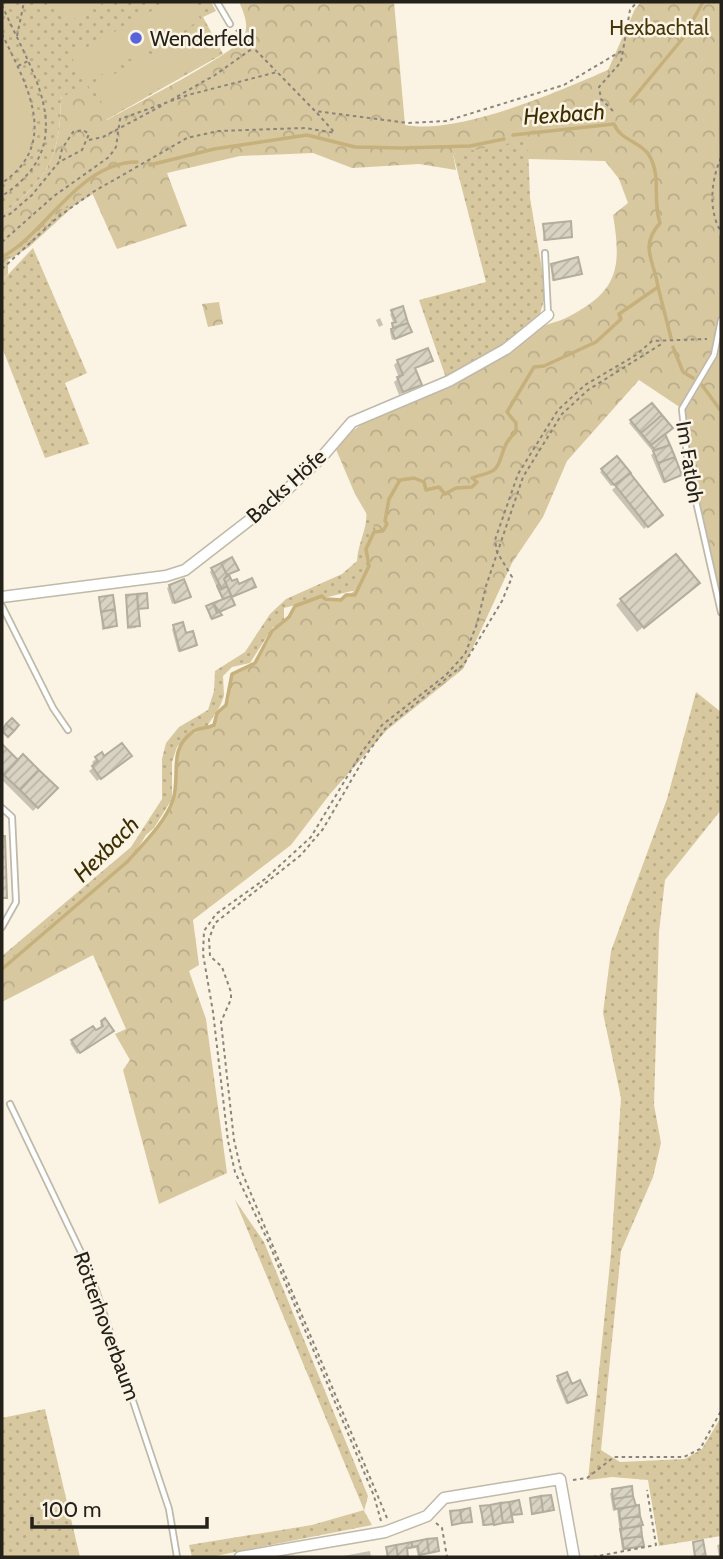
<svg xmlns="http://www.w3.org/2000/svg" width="723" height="1559" font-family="Cabin,sans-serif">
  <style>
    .green { fill: url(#green-dots) }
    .forest { fill: url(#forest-crowns) }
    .pitch { fill: #d8c8a0 }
    .shadow { fill: #0003 }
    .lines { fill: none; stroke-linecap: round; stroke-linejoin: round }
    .stream { stroke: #c6b07b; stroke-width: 3.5 }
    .building { fill: url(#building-hatch); stroke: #b3ad9e; stroke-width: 2 }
    .service-casing { stroke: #bfb9a9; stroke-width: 8 }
    .minor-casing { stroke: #bfb9a9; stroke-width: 13 }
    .path { stroke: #8a857a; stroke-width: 2; stroke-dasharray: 3.5 3.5; stroke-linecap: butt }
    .service { stroke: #fff; stroke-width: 4.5 }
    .minor { stroke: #fff; stroke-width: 10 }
    .poi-dot { fill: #5764db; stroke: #fbf4e4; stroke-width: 2.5 }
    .labels { text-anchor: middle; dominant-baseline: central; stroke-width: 5; stroke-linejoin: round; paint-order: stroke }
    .park-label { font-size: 21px; fill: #453508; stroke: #fbf4e4 }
    .poi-label { font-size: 21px; fill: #24211b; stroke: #fbf4e4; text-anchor: start }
    .street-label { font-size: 21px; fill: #24211b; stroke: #fbf4e4 }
    .water-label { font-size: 23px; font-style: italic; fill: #3d2e01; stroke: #fbf4e4 }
  </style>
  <defs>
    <pattern id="green-dots" width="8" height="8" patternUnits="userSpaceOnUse" patternTransform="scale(1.75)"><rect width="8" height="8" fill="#d8c8a0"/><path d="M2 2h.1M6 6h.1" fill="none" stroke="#b9ac89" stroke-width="1.8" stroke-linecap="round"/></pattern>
    <pattern id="forest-crowns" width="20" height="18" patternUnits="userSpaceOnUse" patternTransform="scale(1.75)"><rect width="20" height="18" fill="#d8c8a0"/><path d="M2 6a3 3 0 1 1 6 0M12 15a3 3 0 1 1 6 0" fill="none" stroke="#b9ac89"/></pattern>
    <pattern id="building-hatch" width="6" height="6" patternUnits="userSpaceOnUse" patternTransform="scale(1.75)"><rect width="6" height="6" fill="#d9d3c3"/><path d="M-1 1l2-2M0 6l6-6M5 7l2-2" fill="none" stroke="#bab5a7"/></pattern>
  </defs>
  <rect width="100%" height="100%" fill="#fbf4e4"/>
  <path class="green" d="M2,2H211L216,11L203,17L223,54L106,120L61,97C60,153 51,175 8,210L2,212Z
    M644,2H704L685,36L615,123L620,134L643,147L657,171L655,203L660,223C643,244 652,263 660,286L653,294L652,302H638L623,315L620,322L612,320L607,329L586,340V345L579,350L568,342L563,352L529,365L525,375L534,385L539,401L525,415L519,417L508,441L500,443L497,450L499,459L490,473H479L473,480H467L443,494L438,493V487L424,485L410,477L399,483L389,500L385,524L370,541L367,555L369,566L356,590L284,608V619L280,626L273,627L250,663L232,667L223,676L224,696L220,706L206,728L192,732L177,747L172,762V799L154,828L146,835L93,922L68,940L72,943L55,960L14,978L2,988V956L131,847L162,799V759L166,743L179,727L208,710L214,691L215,671L245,652L270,614L286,599L342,574L357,561C358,542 369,526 366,509L382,492L391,474L404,464L416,468L423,462L427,452L465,426L485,399L513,377L516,365L526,351L578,330L589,316L602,311L619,294L625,267L632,265L646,273C640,253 637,239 648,220C643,203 651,186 646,170C639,150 616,144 605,127L528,144L530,198L546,293L540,314L504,346L446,378L419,300L486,282L453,154L468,150L401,159L358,158L301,147L228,153L193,161L98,191L75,205L29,247L2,264V243L19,233L65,191L91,175L189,143L225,136L303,129L326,135L340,130L433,127L476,121L623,74L634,23Z
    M33,248L87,373L65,383L89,444L45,458L2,347V281Z
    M696,692L721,712V810L665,880L659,932L654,1105L661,1143L653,1177L621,1251L601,1450L620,1462L685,1459L702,1449L721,1417V1536L659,1546L648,1480L612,1477L588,1480L611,1253L621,1098L603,1013L611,951L667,799Z
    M235,1200L264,1242L368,1496L364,1511L372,1525L210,1557H192L189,1545L312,1525L364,1510Z
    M45,1409L80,1557H2V1418Z"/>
  <path class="forest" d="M239,2H394L405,125C459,135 557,92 608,70L635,9L641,2H721L719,235L721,236V609L689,466L681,408L639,380L567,461L543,517L512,563L463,669L387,730L330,794L291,845L193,920L199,965L189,971L206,1019L227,1173L159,1204L123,1070L130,1060L115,1034L126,1029L93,955L2,1002V965L133,850L136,854C148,838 167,818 173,799C186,756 157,744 215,725L218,711L229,700L230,675L255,662L269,641L271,631L291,615L295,605L321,597L325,600C355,601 372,579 366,549L376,530L355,494L335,447C358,416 463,375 502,354C516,347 527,334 541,327C549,323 558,322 566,318C618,292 622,269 613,215L628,203L619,179L605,161L528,159L527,140L453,154L456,170L419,164L352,168L313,153L240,156L167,173L187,226L117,249L90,188L57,214L8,260V274L2,281V212L8,210C51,175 60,153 61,98L86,84L107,120C130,107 234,54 243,38C250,26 244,13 239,2Z
    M219,302L223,324L208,327L202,304Z"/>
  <path class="pitch" d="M56,2H105L68,22Z
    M168,2H190L201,20L86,83L71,56Z
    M205,24L221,52L109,117L93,86Z
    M2,37C23,81 59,144 2,181Z"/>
  <path class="shadow" d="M544,225L570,237L543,241Z
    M551,265L580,273L552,281Z
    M402,309L410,332L392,340L390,332L394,324L390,314Z
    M380,318L383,325L379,327L376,320Z
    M431,360L413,369L420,385L399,395L394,382L399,378L394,365L398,361Z
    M651,405L680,475L663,483L651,455L654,453L629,423Z
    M617,458L657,518L644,529L612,490L619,483L611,486L600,472Z
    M212,569L234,571L227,575L231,583L254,587L230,598L233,605L210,619L207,608L223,601L210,572Z
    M170,586L189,597L172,604L167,588Z
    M692,588L637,632L616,605L621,600Z
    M127,597L137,609L136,628L127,629Z
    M100,598L115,626L112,628L102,630Z
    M174,627L185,635L195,645L178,652L172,629Z
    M2,747L56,788L33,811L2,780Z
    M101,755L104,759L126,760L97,781L89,771L95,766L92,762Z
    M105,1020L110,1033L77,1054L70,1043L102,1029L100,1024Z
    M558,1378L571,1386L582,1397L566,1404L556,1380Z
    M631,1488L642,1545L622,1550L617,1510L613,1511L610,1493Z
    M531,1500L552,1510L531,1515Z
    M518,1502L519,1514L510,1515L509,1523L482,1526L481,1508Z
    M435,1540L437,1552L418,1556L416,1548L405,1550V1557H386L387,1548Z
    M721,1544V1557H719L717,1545Z
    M370,1551L371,1557H335L343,1556Z"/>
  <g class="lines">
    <path class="stream" d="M631,101L683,38L703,2
      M150,165L214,149L307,135L355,147L402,148L470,146L504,139
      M2,257C47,233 79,162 137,162
      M658,287L671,338
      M673,347L683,372L693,378
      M702,385L721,411
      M2,969L127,862C143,844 165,823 173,800C181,774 167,749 194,731C201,727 207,729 214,725L217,713L226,705L232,674L255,663L272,631L289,617L295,606L322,596L325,599L341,600L346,595H355L369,566L366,549L374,532L383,531L387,524L385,521L389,499L400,480L414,478L424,482L426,490L439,487L445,494L456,488L472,487L477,482L472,478C479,475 489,474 494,470C504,462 499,446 516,432V423L507,412L534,367L544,366L596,342L621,319L619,314L658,287C654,260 639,247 660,223C652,200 662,177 649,155C640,141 621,141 614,124L513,135"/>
  </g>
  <path class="building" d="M571,221L572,237L545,240L543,224Z
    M578,257L582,274L554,280L551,264Z
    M403,306L408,323L393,328L392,323L396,322L391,310Z
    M408,323L412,332L395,339L391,329Z
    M428,348L433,361L415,368L422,385L403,392L397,377L403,375L397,360Z
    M652,403L662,415L641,433L630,420Z
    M662,415L673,428L651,445L641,433Z
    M665,434L670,445L655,450L651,445Z
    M670,445L675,457L658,463L653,451Z
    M617,456L631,473L614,485L601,469Z
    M675,457L682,475L665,482L658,463Z
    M630,473L663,515L648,527L615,485Z
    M676,554L700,583L644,628L620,599Z
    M232,557L239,570L227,575L221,563Z
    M221,563L227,575L224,579L227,586L222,589L211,568Z
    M229,575L232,581L237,579L239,584L252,578L256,587L232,597L224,579Z
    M184,579L191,597L175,603L169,585Z
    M219,584L221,589L227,586L231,596L223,599L217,586Z
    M147,593L148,608L138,609L137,594Z
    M137,594L140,626L128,627L126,595Z
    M113,595L115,609L101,612L99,597Z
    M231,596L235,605L217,613L213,603Z
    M213,603L222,615L212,619L206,606Z
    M115,609L117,626L104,628L101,612Z
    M183,622L186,633L193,631L197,645L180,651L173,625Z
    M12,718L19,725L14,731L6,724Z
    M6,724L14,731L8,737L2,731Z
    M122,743L132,756L101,779L92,766L98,761L95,757L102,752L104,756Z
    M2,744L18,760L4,775L2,773Z
    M23,754L39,770L20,790L4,775Z
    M39,770L58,788L38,808L20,790Z
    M2,836H5L7,898H2Z
    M105,1018L114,1031L80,1053L71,1040L93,1026L96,1030L103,1026L101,1021Z
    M567,1372L572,1384L580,1380L587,1395L568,1403L557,1376Z
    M632,1486L633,1496L613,1499L612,1489Z
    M551,1495L554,1510L543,1512L541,1496Z
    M541,1496L543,1512L532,1514L530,1498Z
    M633,1496L636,1506L615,1509L613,1499Z
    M519,1500L522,1514L512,1515L509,1502Z
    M509,1502L513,1522L503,1523L500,1503Z
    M500,1503L503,1523L494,1525L490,1505Z
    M490,1505L494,1524L484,1525L480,1506Z
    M639,1505L640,1516L620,1519L619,1509Z
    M470,1508L472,1522L462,1523L460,1510Z
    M460,1510L462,1523L452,1525L450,1511Z
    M640,1516L643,1525L622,1529L620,1519Z
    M641,1526L642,1536L622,1539L620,1529Z
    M642,1536L644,1546L624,1549L622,1539Z
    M437,1538L439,1551L429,1553L427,1539Z
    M427,1539L429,1553L419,1555L418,1546L412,1547V1542Z
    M703,1540L706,1557H695L693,1542Z
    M412,1542V1547L407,1548L408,1557H398L396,1545Z
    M396,1545L398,1557H388L386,1547Z"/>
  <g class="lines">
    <g class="service-casing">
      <path id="service" d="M217,2L230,24
        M545,253L548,314
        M721,320L714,355L682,409L688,466L721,612
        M2,606L53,708L68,730
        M2,808L12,817L16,902L2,927
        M10,1104L89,1269L169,1509L177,1557"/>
    </g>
    <g class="minor-casing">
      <path id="minor" d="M2,597L166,576L185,570L278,498L321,458L352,422L449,381L506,349L548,315
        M240,1557L385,1532L427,1516L444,1498L560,1479L574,1557"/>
    </g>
    <path class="path" d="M2,5C30,71 85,142 2,196
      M236,30L276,71
      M2,34C25,82 62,143 2,183
      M17,36L24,2
      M18,66L28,61
      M171,100L215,75L253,48
      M613,111L601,99L599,87L621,62L630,10L637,2
      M317,113L334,132
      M89,140L103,137L163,105
      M721,158C711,180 708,210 721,232
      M2,217L10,214L32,195L59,162L82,150L89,134L83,130L73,132L62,149L59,162
      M2,242L54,196L109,157L116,147L120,119L188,95L277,72L315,111L408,123L446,121L564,85L623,50
      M2,269L58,217L93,192L187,138L218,131L305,128L336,133
      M573,1480L587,1478L614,1457H684L700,1449L721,1411
      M387,1518L241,1170L234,1140L221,1022L231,999V992L222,967L210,956L209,939L215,923L301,855L323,829L366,755L385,729L464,664L502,601L512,577L497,552L495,540L518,474L558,410L585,385L636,355L652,341L707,339
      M381,1521L374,1496L268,1241L235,1172L228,1141L213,1012L203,954L204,931L216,914L265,879L311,837L362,752L382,725L446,675L465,654L477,624L486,586L523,477L562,414L588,390L663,343
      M436,1523L442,1528L447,1557
      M593,1557L656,1545L647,1490"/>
    <use href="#service" class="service"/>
    <use href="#minor" class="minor"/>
  </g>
  <circle class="poi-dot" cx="136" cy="38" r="7"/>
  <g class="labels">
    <g class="park-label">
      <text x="659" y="27">Hexbachtal</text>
    </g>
    <g class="poi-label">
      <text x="150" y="38">Wenderfeld</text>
    </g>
    <g class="street-label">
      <text transform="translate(690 462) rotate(81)">Im Fatloh</text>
      <text transform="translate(286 486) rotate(-42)">Backs Höfe</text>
      <text transform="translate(107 1326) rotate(70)">Rötterhoverbaum</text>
    </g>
    <g class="water-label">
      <text transform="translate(564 114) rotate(-4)">Hexbach</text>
      <text transform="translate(106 849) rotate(-45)">Hexbach</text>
    </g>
  </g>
  <rect width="723" height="1559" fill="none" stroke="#24211b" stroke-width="7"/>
  <path d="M32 1517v10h175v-10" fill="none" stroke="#24211b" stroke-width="3.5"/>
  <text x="42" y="1517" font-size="21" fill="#24211b" stroke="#fbf4e4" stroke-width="5" paint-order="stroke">100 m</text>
</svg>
